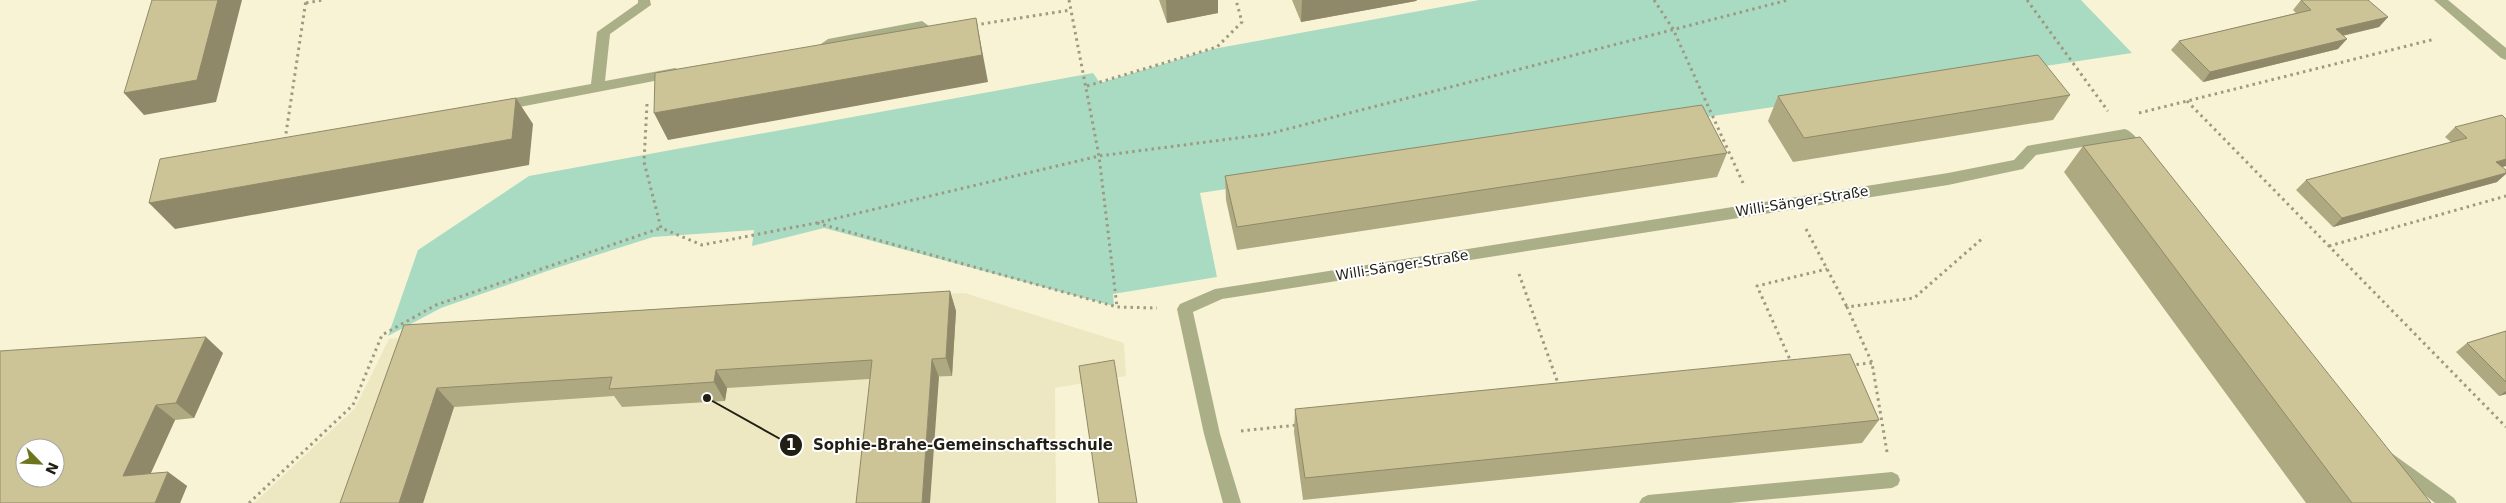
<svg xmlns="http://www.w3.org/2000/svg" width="2506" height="503" font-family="'DejaVu Sans',sans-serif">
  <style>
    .built { fill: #eee8c2 }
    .green { fill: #a9dbc3 }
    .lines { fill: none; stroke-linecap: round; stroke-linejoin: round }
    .path { stroke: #9d9983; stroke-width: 3; stroke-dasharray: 2.5 4; stroke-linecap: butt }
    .minor { fill: #aaaf88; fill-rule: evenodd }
    .wall { fill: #afa981 }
    .shaded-wall { fill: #8f8969 }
    .building { fill: #ccc496; stroke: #8f8969; fill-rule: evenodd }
    .labels { text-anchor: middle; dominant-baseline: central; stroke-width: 4; stroke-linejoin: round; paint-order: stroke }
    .street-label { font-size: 14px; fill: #211f14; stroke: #fff }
    .leader { fill: none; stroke: #211f14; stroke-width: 2 }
    .callout-dot { fill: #211f14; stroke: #fff; stroke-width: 2 }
    .mark-label { font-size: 15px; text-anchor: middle; font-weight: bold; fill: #fff }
    .callout-label { font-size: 15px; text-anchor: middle; font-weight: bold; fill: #211f14; stroke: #fff; stroke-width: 4; stroke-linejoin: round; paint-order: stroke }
  </style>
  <rect width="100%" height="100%" fill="#f9f3d5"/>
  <path class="built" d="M965,293L1124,343L1126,376L1055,388L1056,503H254L355,408L389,339L627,318L816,297Z"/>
  <path class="green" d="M1479,0H2081L2132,53L1200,193L1217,277L1113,294L1114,306L824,228L752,246L754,230L653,237L553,269L441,308L388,336L418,250L529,176L1093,73L1100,83L1213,49Z"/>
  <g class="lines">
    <path class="path" d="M1069,0L1099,156L1117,307
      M1654,0L1673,29L1743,183
      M2027,0L2108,111
      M306,3L323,0
      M975,25L1071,10
      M1087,86L1217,47L1242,22L1236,0
      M2187,101L2506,427
      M647,104L644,162L661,228L702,245L816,223L1099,156L1268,134L1788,0
      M2139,113L2435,39
      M285,140L306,0
      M817,223L1117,307L1157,308
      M1806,229L1847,307
      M2329,246L2506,196
      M1519,274L1559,386
      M1792,364L1757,286L1827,269
      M1850,365L1872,363
      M1241,431L1297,425
      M1887,452L1872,363L1847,307L1914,298L1984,237
      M249,503L353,405L382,335L436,305L661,228"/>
    <path class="minor" d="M638,0H650L651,5L610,34L605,81L675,68L680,70L682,73L680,76L499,111L494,110L492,106L494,102L499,101L591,84L597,32L638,3Z
      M2434,0H2448L2506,48V60L2501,58Z
      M922,21L929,26L927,29L828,49L821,44L828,39Z
      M2125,129C2134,132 2142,145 2147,153L2145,157H2135L2122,140L2036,155L2023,169L1948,185L1222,299L1193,312L1220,434L1241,503H1223L1204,434L1177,309L1180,304L1215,289L1948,173L2014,160L2027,146L2032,145Z
      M2390,452L2454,498L2457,503H2435L2384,464L2382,459L2384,454Z
      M1892,472L1898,475L1900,480L1898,485L1892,488L1730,503H1639L1642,498L1648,495Z"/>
  </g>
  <path class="wall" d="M1159,0H1218V13L1167,23Z
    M1292,0H1417L1416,1L1301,22Z
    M2301,0L2388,17L2379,27L2343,36L2338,49L2203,82L2171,50L2179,41L2296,13L2293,10Z
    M2070,95L2053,120L1793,162L1768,121L1778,96Z
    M2455,127L2506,166L2502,167L2497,182L2333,227L2296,190L2306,180L2451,142L2445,137Z
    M2083,146L2431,503H2306L2064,172Z
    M1727,153L1717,177L1237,250L1226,200L1225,176Z
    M950,291L956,311L952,376L869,379L727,388L725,401L622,407L614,396L454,407L423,503H340L404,325Z
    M2506,331V394L2499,396L2456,352L2467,343Z
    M223,353L194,418L175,420L151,473L168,472L187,486L180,503H0Z
    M1295,409L1879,420L1862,443L1303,500L1294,432Z"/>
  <path class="shaded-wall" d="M218,0H242L216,102L144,115L124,93Z
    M1166,0H1218V13L1167,23Z
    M1302,0H1417L1416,1L1301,22Z
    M2388,17L2379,27L2327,39L2336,29Z
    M976,18L988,82L668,140L654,113Z
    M2347,39L2338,49L2203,82L2210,72Z
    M516,98L533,124L529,165L175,229L149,203Z
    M2506,159V166L2486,171L2496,162Z
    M2506,173V174L2497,182L2333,227L2342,218Z
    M950,291L956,311L952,376L946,358Z
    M206,337L223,353L194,418L176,403Z
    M932,359L939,377L930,503H922Z
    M716,370L727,388L725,401L714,382Z
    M437,388L454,407L423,503H399Z
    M2506,391V394L2499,396Z
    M156,405L175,420L143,490L123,476Z
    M168,472L187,486L180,503H155Z"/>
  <path class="building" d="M152,0H218L197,80L124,93Z
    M2301,0H2368L2388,17L2336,29L2347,39L2210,72L2179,41L2311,10Z
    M976,18L982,55L654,113L655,73Z
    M2038,55L2070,95L1804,138L1778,96Z
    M516,98L512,139L149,203L160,159Z
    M1702,105L1727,153L1237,227L1225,176Z
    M2502,115L2506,119V159L2496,162L2506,170V173L2342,218L2306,180L2467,138L2455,127Z
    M2140,137L2431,503H2352L2083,146Z
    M950,291L946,358L932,359L922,503H856L872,360L716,370L714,382L609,389L612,377L437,388L399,503H340L404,325Z
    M2506,331V382L2467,343Z
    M206,337L176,403L156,405L123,476L168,472L155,503H0V351ZM25,448H55V478H25Z
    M1850,354L1879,420L1305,478L1295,409Z
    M1114,360L1137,503H1099L1079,366Z"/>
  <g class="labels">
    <g class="street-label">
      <text transform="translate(1802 201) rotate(-9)">Willi-Sänger-Straße</text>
      <text transform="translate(1402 265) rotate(-9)">Willi-Sänger-Straße</text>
    </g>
  </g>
  <path class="leader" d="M707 398L791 445"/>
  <g class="callout-dot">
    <circle cx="707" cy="398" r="5"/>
    <circle cx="791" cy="445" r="12"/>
  </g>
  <g class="mark-label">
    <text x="791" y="450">1</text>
  </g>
  <g class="callout-label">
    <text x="963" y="450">Sophie-Brahe-Gemeinschaftsschule</text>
  </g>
  <g transform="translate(40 463) rotate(114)"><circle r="24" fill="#ffffff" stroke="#a6a5a1"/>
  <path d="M0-4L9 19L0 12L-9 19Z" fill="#6e751f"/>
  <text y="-8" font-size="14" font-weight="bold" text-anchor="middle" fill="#211f14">N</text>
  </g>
</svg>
